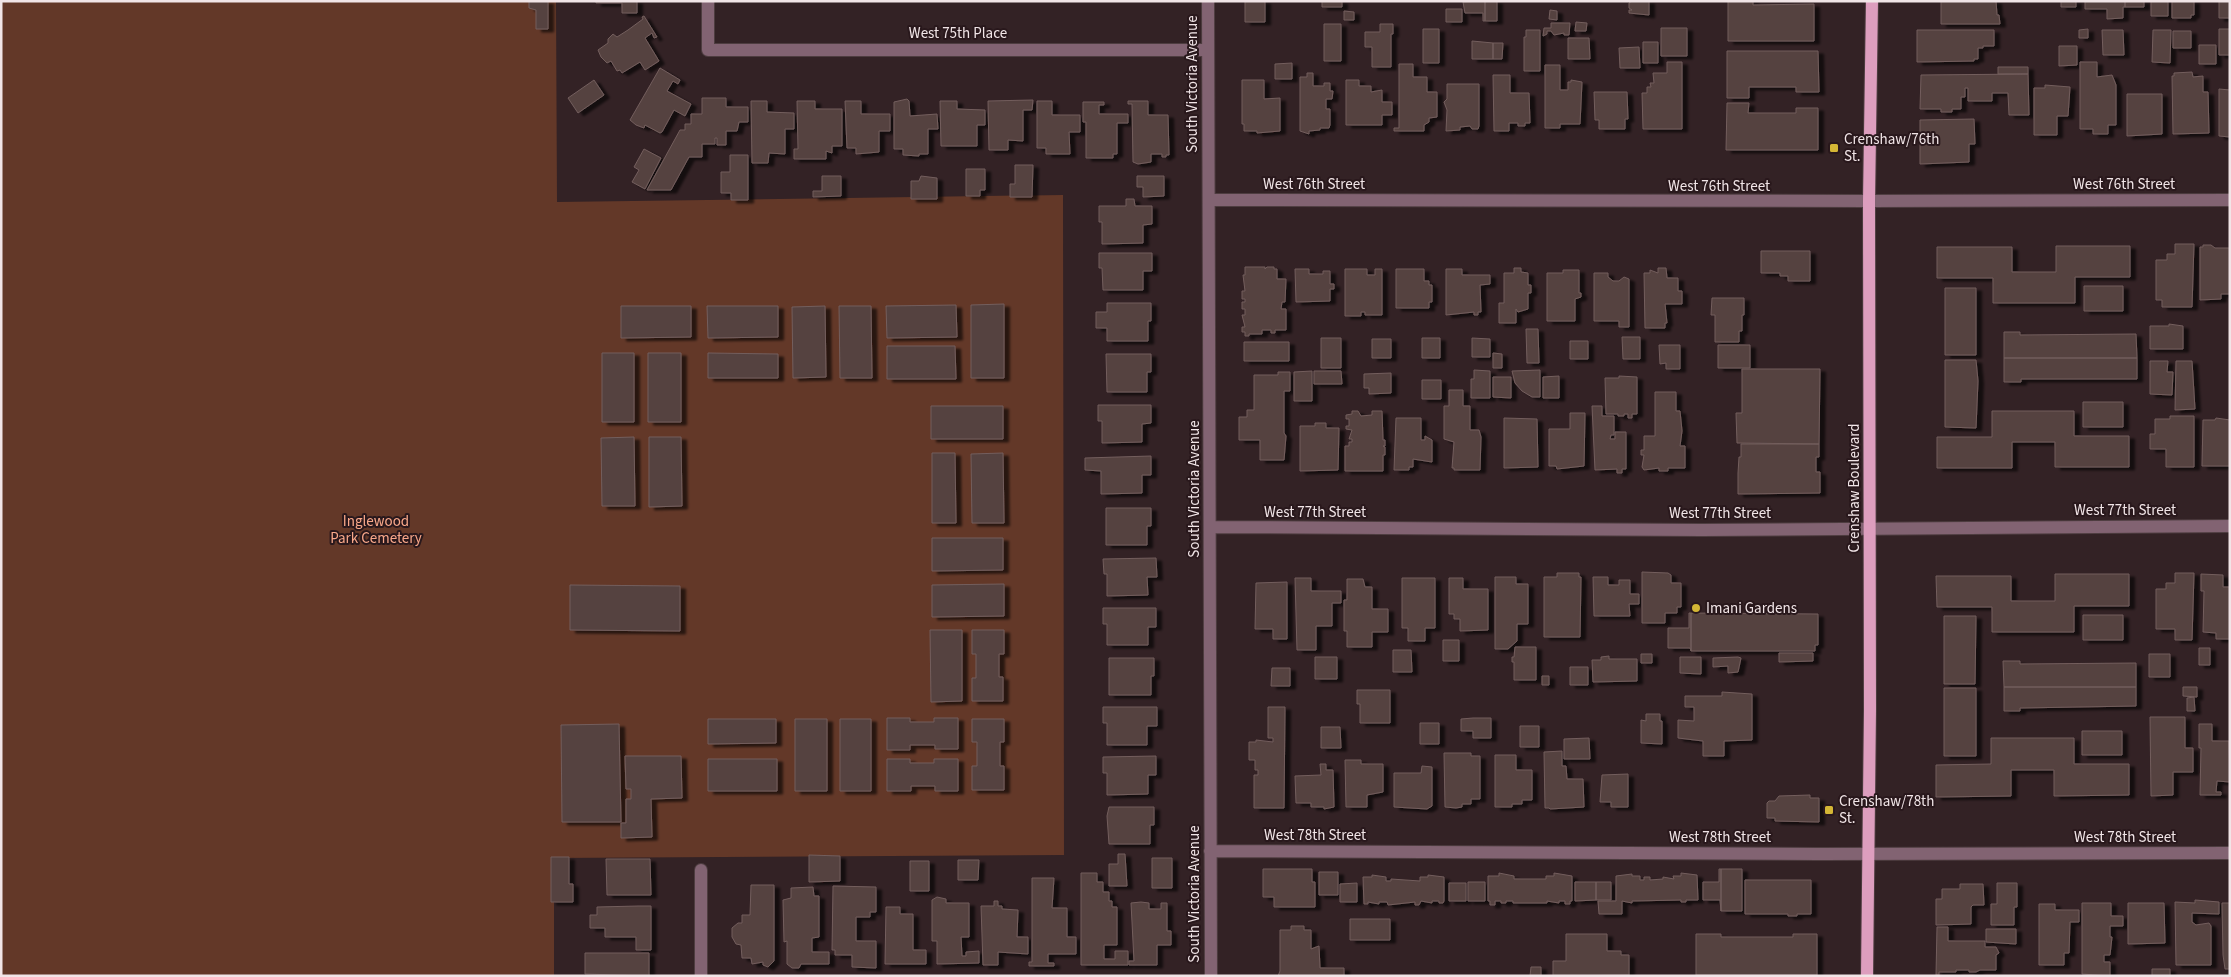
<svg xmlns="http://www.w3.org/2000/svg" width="2231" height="977" font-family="'Source Sans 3',sans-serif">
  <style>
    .green { fill: #633828 }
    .building { fill: #554240; stroke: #735e5d; filter: url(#shadow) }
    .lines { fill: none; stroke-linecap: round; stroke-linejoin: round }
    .minor-casing { stroke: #4e3d40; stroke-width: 14 }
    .tertiary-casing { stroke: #4e3d40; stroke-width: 14 }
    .primary-casing { stroke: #4e3d40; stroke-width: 14 }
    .minor { stroke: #826372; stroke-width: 12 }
    .tertiary { stroke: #826372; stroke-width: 12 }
    .primary { stroke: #dd9ebe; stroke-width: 12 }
    .poi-dot { fill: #d4b635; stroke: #29181c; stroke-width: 2 }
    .labels { text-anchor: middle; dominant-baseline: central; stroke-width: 4; stroke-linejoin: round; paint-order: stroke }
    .street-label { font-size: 15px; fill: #f1e5e7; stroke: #29181c }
    .poi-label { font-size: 15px; fill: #f1e5e7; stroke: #29181c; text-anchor: start }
    .park-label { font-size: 15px; fill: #f9a88a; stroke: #29181c }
  </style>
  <defs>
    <filter id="shadow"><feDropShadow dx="5.5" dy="3" stdDeviation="1" flood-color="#0009"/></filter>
  </defs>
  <rect width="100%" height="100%" fill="#332225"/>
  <path class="green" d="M1,1H556L557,202L1063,195L1064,855L554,858V976H1Z"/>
  <path class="building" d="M529,1H548V29H536V10L529,8Z
    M596,1H637V13H622V3H596Z
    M1245,1H1265V22H1245Z
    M1322,1H1342V7H1322Z
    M1485,1V21H1483V13H1465L1463,2Z
    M1485,1H1497V21H1485Z
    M1632,1H1649V15L1629,13V10H1632L1629,8V3Z
    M1728,1H1753V5L1814,4V41H1728Z
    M1941,1H1996L1997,15H1999L2000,24H1941Z
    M2061,1H2076V7H2061Z
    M2085,1H2125V7H2123V18L2107,19V9H2085Z
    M2125,1H2144V7H2125Z
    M2151,1H2168V16H2151Z
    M2172,1H2194V15H2191V18H2172Z
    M2219,1H2230V18H2219Z
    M1446,9H1462V22H1446Z
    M1550,10L1557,11V20L1549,19Z
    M1344,11L1354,12V20H1344Z
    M644,16L657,37L654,38L652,33L645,38L659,61L645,70L640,62L622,73L620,70L617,71L611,61L607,63L601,57L598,50L608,43V39L613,34L617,37L628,30L643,19L642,17Z
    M1576,22L1587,23L1586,31H1575Z
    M1551,23H1570L1569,35H1564V33L1554,35L1551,31H1547V34L1543,36L1544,28H1551Z
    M1324,24H1341V61H1324Z
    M1380,24H1393V34H1391V67H1372V47H1365V32H1380Z
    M1661,28H1687V56H1661Z
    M1423,29H1439V63H1423Z
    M2088,29V38H2079V30Z
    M2219,29H2230V55H2219Z
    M1526,30H1540V71H1524V37H1526Z
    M1917,30H1994V46H1983V48H1978V59H1974V61L1917,62Z
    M2102,30H2123L2124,55H2103Z
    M2153,30H2171L2170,63L2152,62Z
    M2173,31H2191V48H2173Z
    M1568,38H1589L1590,59H1568Z
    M1472,41L1493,43V59H1472Z
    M1643,42H1658V63H1643Z
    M1493,43H1503L1502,59H1493Z
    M2199,45H2216V64H2199Z
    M2059,46H2077V65L2059,66Z
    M1639,47L1640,68H1620L1619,48Z
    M1727,51H1818L1819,92H1796V87H1749V98H1727Z
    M1667,62H1682V129H1643L1642,93H1647V87H1651L1650,83H1654L1653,73H1667Z
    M2080,62H2097V77L2112,75L2116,85V125H2108V134H2093V129H2080Z
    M1292,63V79H1275V64Z
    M1399,64H1413V77H1427V92H1437V117L1429,118V122L1424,125V131H1394V128H1399Z
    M1545,65H1560V90H1568V82H1571V80L1582,82L1580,124H1560V128H1545Z
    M1998,67H2028V74H1998Z
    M660,68L680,80L678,84L673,81L667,91L691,104L685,116L674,110L662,132L660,133L645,125L644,128L636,125L630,120Z
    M2192,72L2193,77L2203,76V92H2208L2209,133L2173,134L2172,76H2174V73Z
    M1307,73H1313V86H1324V83H1330V91H1333L1332,99H1326V109H1330V125L1329,128H1320V130L1309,131V134L1300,131V77H1307Z
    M2028,74L2029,115H2009L2008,93H1992V101H1968V88H1965V97H1961V109H1952V112H1941V109H1920L1921,75Z
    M1493,75H1510V93H1529L1530,123H1525V126H1518V123H1509V131H1494Z
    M594,80L604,95L578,113L568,98Z
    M1242,80H1264V99L1280,98V131L1257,133V131H1244V124H1242Z
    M1346,80H1359V86H1371V92L1382,90V102H1392V115H1382V125H1346Z
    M1447,84H1479V126L1478,129H1472L1470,126L1460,127V130L1446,131L1447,110L1444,102L1447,99Z
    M2045,85L2070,87L2068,116H2057V135H2034V88H2045Z
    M2219,89L2230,90V137L2219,136Z
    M1594,92H1627L1628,119H1625V129H1599V120H1595Z
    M2127,94H2162V134L2127,136Z
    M702,98H726V107H748V122H739L737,131H726V145H717V138H715V144H702V157H689L671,190H647L680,130H685V124H691V114H702Z
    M907,99L909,101L910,116L937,114L938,129H928V154H919V156L903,155V149H894V102Z
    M1033,100L1032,110H1023V141L1008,140V150H989L988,101Z
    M751,101H767V112L794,113V129H785V154L769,153L768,163H752Z
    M797,101H815V109H842V146H832V153L826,151V159H794V149H798Z
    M845,101H861V114H890V131H879V152L856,154V148H847Z
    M940,101H957V109L985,110V125H977V146H941Z
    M1037,101H1052V115H1080V132H1069L1070,154H1046V148H1037Z
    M1128,101H1148V115H1168L1169,155H1166V157H1162V154H1151V162L1138,164L1133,162L1132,104H1128Z
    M1083,102H1104V105H1099V114H1128V123H1117V154H1113V158H1086V122H1083Z
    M1727,103H1749L1748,113H1796V108H1818V150H1726Z
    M1974,119L1975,144H1969V162L1920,164V120Z
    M644,149L661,158L645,189L632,182L639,170L634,167Z
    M730,155H748V200H731V193H721V172H730Z
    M1015,165H1033L1032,197H1010V184H1015Z
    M966,169H985V190H980V196H966Z
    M822,176H841V196L813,197V191H822Z
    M921,176L937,178V199H911V181H919Z
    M1137,176H1164V196L1143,197V187H1137Z
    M1126,199H1134L1135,206H1152V224L1143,225V243L1102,244V222H1099V206H1126Z
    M2175,244H2194L2192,307H2162V300H2156V260H2167V254H2175Z
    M2203,245H2211L2215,248H2230V294H2221V299L2200,300V247H2203Z
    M2056,246H2130V277H2075V303H1993V278H1937V247H2012V272H2056Z
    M1761,251H1810V281H1788V276H1780V273H1761Z
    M1099,253H1152V271H1143V290H1103L1102,268H1099Z
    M1245,267H1265V269L1267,267H1274V269H1277V279H1286L1285,302H1282L1281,309H1286V330H1275V333H1271V330H1262V334H1249V336H1245V332H1242V327H1245L1242,315H1245V309H1242V302H1245V299H1242V291H1245L1243,275H1245Z
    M1514,268H1521V272L1528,273V285H1531V293H1528V309L1518,312L1516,309V323H1499V303H1504V273H1514Z
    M1658,268H1666L1667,278H1678V291H1682V304H1665L1667,323H1665V328H1645L1644,273H1650V270L1658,273Z
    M1295,269H1309V274H1323V271H1330V284H1334V289H1330V301L1296,302Z
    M1345,269H1367V275H1375V269H1382V315H1365V312H1361V316H1345Z
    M1396,269H1424V281H1429V285H1432V302H1429V308H1396Z
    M1446,269H1462V275H1490V284L1480,285L1481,312H1478V315H1474V312L1446,315Z
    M1563,270H1579V293H1581V297L1575,299V321H1547V273H1563Z
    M1594,273H1608V277L1613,281H1619L1624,277L1629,279V327H1619V321H1594Z
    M2084,286H2123V311H2084Z
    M1945,288H1976V355H1945Z
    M1712,298H1744V315H1742V331H1739V342H1715V315H1711Z
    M1107,303H1151V321H1148V341H1107V328H1096V312H1107Z
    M1004,304V378H971V305Z
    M956,305L957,337L887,338L886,306Z
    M621,306H691V337L621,338Z
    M707,306H778V337L708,338Z
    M825,306L826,377L793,378L792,307Z
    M839,306H871L872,378H840Z
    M2169,324L2183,326V349H2150V326H2169Z
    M1526,329H1538L1539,363H1527Z
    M2004,332H2020V335L2136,334L2137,358H2004Z
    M1622,337H1640V359H1623Z
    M1321,338H1341V368H1321Z
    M1422,338H1440V358H1422Z
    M1472,338L1490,339V357H1472Z
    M1372,339H1391V358H1372Z
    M1570,341H1588V359H1570Z
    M1244,342H1289V361H1244Z
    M1659,345H1680V369H1666V363L1660,364Z
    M1718,345H1750V368H1718Z
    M887,346H955L956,379H887Z
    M602,353H634V422H602Z
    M648,353H681V422H648Z
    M708,353L778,354V378H708Z
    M1493,353L1502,354V368H1493Z
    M1106,354H1151V372H1147V392H1107Z
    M2004,358H2137V379H2021V382H2004Z
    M1945,360H1976L1978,381L1976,428L1945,427Z
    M2150,361H2168L2167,372H2173L2172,395L2150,394Z
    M2176,361H2192L2195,409L2175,410Z
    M1742,369H1820L1819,444L1737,443L1736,413H1742Z
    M1474,370L1490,371V398H1471V379H1474Z
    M1540,370V397H1532L1522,391L1515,383L1512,371Z
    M1312,371V401H1294V372Z
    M1314,371H1341L1342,384H1314Z
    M1278,372H1290V391H1284V433L1286,436L1284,460H1260V440H1239V417H1247V410H1254V375H1278Z
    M1391,373V393L1369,394V388H1364V374Z
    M1559,376V398H1543V377Z
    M1619,376L1637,377V414H1632V418H1628V414H1624V416H1618V414H1606L1605,378H1619Z
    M1493,377H1511V398L1493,397Z
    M1422,380H1441V399H1422Z
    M1449,390H1463V406H1470V430H1479L1481,437L1480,470H1454V468H1452L1454,442L1444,439V406H1449Z
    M1655,392H1676V411H1680L1682,431L1680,446H1685V468H1668V471H1659V468L1644,470L1642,467L1644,455H1641V450H1644V436H1655Z
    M2083,402H2123V427H2083Z
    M1098,405H1151V423L1142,424V442L1102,443V421H1098Z
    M931,406H1003V439H931Z
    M1592,406H1602V416H1614V435H1611L1610,439H1615V432H1626V469H1622V473H1617V469L1595,470Z
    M1352,411H1358L1361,416L1372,415V411H1382L1383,440H1385V446H1383L1385,447V455H1383V471H1345V446H1349V442H1352V439H1349L1352,430L1346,429V426H1349V419H1346V415L1352,414Z
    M1992,411H2074V436H2129V467H2055V442H2012V468H1937V437H1992Z
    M1570,413H1585L1584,466L1557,469L1556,466H1549V429H1570Z
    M2170,416H2194V467H2166V449H2150V434H2155V419H2170Z
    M1396,418H1421V440H1425V436L1432,440V462L1413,459V467H1409V470H1394Z
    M1504,418L1537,419L1538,467L1504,468Z
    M2216,418L2230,420V466H2202L2203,420H2215Z
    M1315,423H1326V428H1339L1338,470L1300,471V426H1315Z
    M634,437L635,506H602L601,438Z
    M649,437H681L682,506L649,507Z
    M1741,444H1819V457H1816V472H1820V493L1738,494V473L1739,457H1741Z
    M932,453H955L956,523H932Z
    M1003,453L1004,523H972L971,454Z
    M1151,456V475H1142V493L1101,494V471L1085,470V458Z
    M1106,508H1151V526H1147V545H1106Z
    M932,538H1003V570L932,571Z
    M1156,558L1157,577H1147L1148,595L1107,596V574H1104L1103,559Z
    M1642,572L1668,573L1671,575V583H1681V607H1677V613H1665V623H1642Z
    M1557,573H1579V577H1581L1580,637H1544V577H1557Z
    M2175,573H2194L2192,640H2175V629H2156V589H2166V583H2175Z
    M2055,574H2129V606H2074V632H1992V607H1937L1936,576H2011V601H2055Z
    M2201,574L2223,575V587H2230V639H2216V633L2203,632L2204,591H2201Z
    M1495,577H1516V584H1528V624H1517V641L1508,649H1495Z
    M1593,577H1608V585H1619V580H1630V594H1639V604H1629L1630,616H1594Z
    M1295,578H1311V591H1341V603H1332V626H1316V650H1297Z
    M1402,578H1435V628H1425V641H1408V628H1402Z
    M1449,578H1463V589H1488V630L1460,631V619H1454V614H1449Z
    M1347,579H1363L1365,587H1372V609H1388V632H1372V647H1347V631H1344V600H1347Z
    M1287,582V639H1273V629H1255L1256,583Z
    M1004,584V616L932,617V585Z
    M570,585L680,586V631L570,630Z
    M1103,608H1156V627H1148V645H1107V624H1103Z
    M1689,613H1691V651L1690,648H1668V628H1689Z
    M1691,613L1818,614V645H1815V651H1691Z
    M2083,615H2123V640H2083Z
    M1944,616H1976L1975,684H1944Z
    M930,630H962V701L931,702Z
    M972,630H1004V654H999V677H1003V701H972V678H976V654H972Z
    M1443,640H1459V661H1443Z
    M1515,647H1536V680H1514V662H1512V657H1514Z
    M2199,648H2210V665H2199Z
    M1393,650H1411L1412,672H1393Z
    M1779,653H1813V661L1779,662Z
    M1641,654H1652V663H1641Z
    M2149,654H2170V677H2149Z
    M1609,656V659H1637V681L1593,682L1592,660H1601V657Z
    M1315,657H1337V679H1315Z
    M1680,657H1701V674L1680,673Z
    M1738,657L1741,658L1738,672L1728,673V666L1713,667V658Z
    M1109,658H1154V676H1151V695H1109Z
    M2003,661H2020V664L2136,663V687H2004Z
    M1570,667H1588V685H1570Z
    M1272,668H1290V686H1271Z
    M1542,676H1549V685H1542Z
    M2004,687H2136V706L2020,708V711H2004Z
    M2183,687H2197V697L2183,696Z
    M1944,688H1976V756H1944Z
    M1357,690H1390V723H1360V704H1357Z
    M1722,692L1752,694V740L1724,741V756H1703V741L1678,738V720L1694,721V707H1685V696H1722Z
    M2194,697L2195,711H2187V698Z
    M1103,707H1157V726H1147V745H1107V723H1103Z
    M1268,707H1285L1284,808H1254V775H1258V770H1255V760H1249V742H1256V740L1273,742V738H1268Z
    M1646,714H1660V721H1662V744L1641,743V720L1646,721Z
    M2150,717H2185V748H2193V772H2173V795L2151,796Z
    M887,718H910V722H934V718H958V749H935V745H910V750H887Z
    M1473,718H1491V738H1473V731H1461V719Z
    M708,719H776V743L708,744Z
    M795,719H827V791H795Z
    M840,719H871V791H840Z
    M972,719H1004V742H1000V766H1004V790H972V766H977V742H972Z
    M1420,723H1439V744H1420Z
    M619,724L621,822H562L561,725Z
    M2199,724H2212V741H2229L2230,782L2217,781L2216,792H2221V795H2200L2201,748H2199Z
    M1520,726H1539V747H1520Z
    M1321,727H1340L1341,748H1321Z
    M2082,731H2122V755H2082Z
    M1589,738L1590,759H1564V739Z
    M1991,738H2074V764H2129V795L2054,796V770H2011V796L1936,797V765L1991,764Z
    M1562,751V766H1566L1567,779H1583L1584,807L1550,809L1549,808H1545L1544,752Z
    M1444,753H1471V756H1480V799H1471V804H1462V807L1456,808L1445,807Z
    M1495,755H1516V770H1532V800H1522V804H1512V807H1495Z
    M625,756H681L682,798L651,799L652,837L621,838V823H626V799H631V789H626Z
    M1156,756V775H1148V794L1107,795V773H1103V757Z
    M708,759H777V791H708Z
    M887,759H910V763H934V759H958V791H935V786H911V791H887Z
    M1345,760H1361V764H1383V792L1367,795V807H1346Z
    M1320,764H1326V770H1333L1334,807L1324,809V807H1311V803H1296L1295,776L1321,775Z
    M1422,766L1432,767V806L1427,809L1394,807V773H1421Z
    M1628,774V807H1611V802H1600L1602,775Z
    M1810,795V798H1819V822L1775,821V818H1767V803L1769,801H1775L1779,796Z
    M1109,807H1154V825H1150V844H1109L1107,816Z
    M1118,854H1125L1127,886H1109V864H1118Z
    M809,855L840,856V881L809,882Z
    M551,857H569V884H573V902H551Z
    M1152,858H1172V888H1152Z
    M606,859H650L651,895H607Z
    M958,860H979L978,880H958Z
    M910,861H929V891H910Z
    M1263,869H1312V882H1315V907H1274V897H1263Z
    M1719,869H1721V911L1720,900H1703V882H1719Z
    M1721,869H1742V911H1721Z
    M1319,872H1338V895H1319Z
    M1081,873H1097V882H1103V892H1109V901H1112V907H1117V945H1104V959H1115V951H1128V965H1081Z
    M1499,873L1514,876V879H1546V876H1554V873L1572,876V901H1570V904H1565V901H1559V903L1547,901V903H1513V901H1506V903H1501V901H1495V905H1490V901H1488V876H1499Z
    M1681,873L1697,875L1698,900H1686V902H1681V900L1632,901V903L1622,901V914H1599L1598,901H1616V876L1632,874V876H1640V880H1644V877H1650V880L1663,879V877L1674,879L1673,876H1681Z
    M1372,875L1386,877V881H1391V879L1420,881V877H1428V875L1444,877V901L1443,903H1439V901H1432V903L1421,901L1419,905H1415V902L1388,905L1387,902H1379V904L1368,902V904H1364L1363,877H1372Z
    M1032,878H1054L1052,908H1067V937H1076V954H1048V963H1054V966H1029V962H1032Z
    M1745,880H1811V914H1797V916H1788V914H1745Z
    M1468,882H1485V901H1468Z
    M1575,882H1596V900L1575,901Z
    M1596,882H1611V900H1596Z
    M1357,883V902H1340V884Z
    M1449,883H1466V901H1449Z
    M1997,883H2017V907H2014V925H1991V904H1997Z
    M1960,884H1983L1984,905H1973L1971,907V924L1936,925V899H1942V889H1960Z
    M751,885H774V961L768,967L763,965V962L752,964L751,958H742L741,945L736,944L732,937V928L738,923H742V915H750Z
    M833,886L876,887V912H870V917H856V941H876V968L852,967V955H835V950H832Z
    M813,887L814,896H819V937L812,938V952H829V964H801L799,968H792L787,964V941L784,942L783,900L791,898V888Z
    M937,897L946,899V903H969V937H961L962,956H966V952L979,951V963L937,964V941H932V900Z
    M2195,900L2219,902V914L2192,913V922L2196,925L2209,923L2211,926V965H2176L2175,902L2195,903Z
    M994,901H998V906H1002V909L1018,910L1017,937H1028V954L998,952V965H983L981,906H994Z
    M1141,902L1149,903V909H1161V903H1167V931H1171V945H1157V965H1129V961H1134L1131,903Z
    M2082,903H2111V916H2123V926H2110V937H2112L2110,955H2104V962H2110V976L2082,974Z
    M2128,903H2164L2165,943L2128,944Z
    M2222,903H2230V969H2225L2223,955Z
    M2039,904H2055V910H2079V922H2070L2069,953H2064V965H2039Z
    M638,906H651V950H636V937H605V928H590V915H597V907Z
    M886,907H900V914H913V950H926V964H885Z
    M1350,919H1390V940H1350Z
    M1291,926H1304V930H1311V949L1319,946L1320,968H1344V976H1278L1280,971V930H1291Z
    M1937,927H1948V941H1985V947H1996L1999,953L1996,955V970H1980L1976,972H1969V970H1956V972H1939V975H1936Z
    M1986,929H2016V944L1986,942Z
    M1566,934H1607V951H1621V955H1629V975L1553,976V961H1566Z
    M1696,934H1721V937H1793V934H1817V975H1696Z
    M585,953H649V976L585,974Z
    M1531,967H1541V976H1530Z
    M2152,969H2170V976H2152Z"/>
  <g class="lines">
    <g class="minor-casing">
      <path id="minor" d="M708,1V50H1208
        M1208,1L1211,976
        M1209,200L1869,201
        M1211,527L1702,530L2230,526
        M1210,851L1818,854L2230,853
        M701,870V976"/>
    </g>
    <g class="tertiary-casing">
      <path id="tertiary" d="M1869,201L2230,200"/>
    </g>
    <g class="primary-casing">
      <path id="primary" d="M1867,976L1870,709L1869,201L1872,1"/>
    </g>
    <use href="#minor" class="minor"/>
    <use href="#tertiary" class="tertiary"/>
    <use href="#primary" class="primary"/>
  </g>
  <g class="poi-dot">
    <rect x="1829" y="143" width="10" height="10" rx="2.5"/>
    <circle cx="1696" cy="608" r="5"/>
    <rect x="1824" y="805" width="10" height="10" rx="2.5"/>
  </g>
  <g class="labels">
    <g class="street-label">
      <text x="958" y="33">West 75th Place</text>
      <text transform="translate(1192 84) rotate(-90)">South Victoria Avenue</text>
      <text x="1314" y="184">West 76th Street</text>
      <text x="2124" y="184">West 76th Street</text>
      <text x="1719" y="186">West 76th Street</text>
      <text transform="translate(1854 488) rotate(-90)">Crenshaw Boulevard</text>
      <text transform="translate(1194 489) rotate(-90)">South Victoria Avenue</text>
      <text x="2125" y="510">West 77th Street</text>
      <text x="1315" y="512">West 77th Street</text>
      <text x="1720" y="513">West 77th Street</text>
      <text x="1315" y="835">West 78th Street</text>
      <text x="1720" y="837">West 78th Street</text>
      <text x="2125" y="837">West 78th Street</text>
      <text transform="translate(1194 894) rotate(-90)">South Victoria Avenue</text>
    </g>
    <g class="poi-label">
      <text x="1844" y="139">Crenshaw/76th<tspan x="1844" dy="17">St.</tspan></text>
      <text x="1706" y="608">Imani Gardens</text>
      <text x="1839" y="801">Crenshaw/78th<tspan x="1839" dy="17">St.</tspan></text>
    </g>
    <g class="park-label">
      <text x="376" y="521">Inglewood<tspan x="376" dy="17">Park Cemetery</tspan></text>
    </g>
  </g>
  <rect width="2231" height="977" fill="none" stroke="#f1e5e7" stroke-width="5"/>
</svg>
